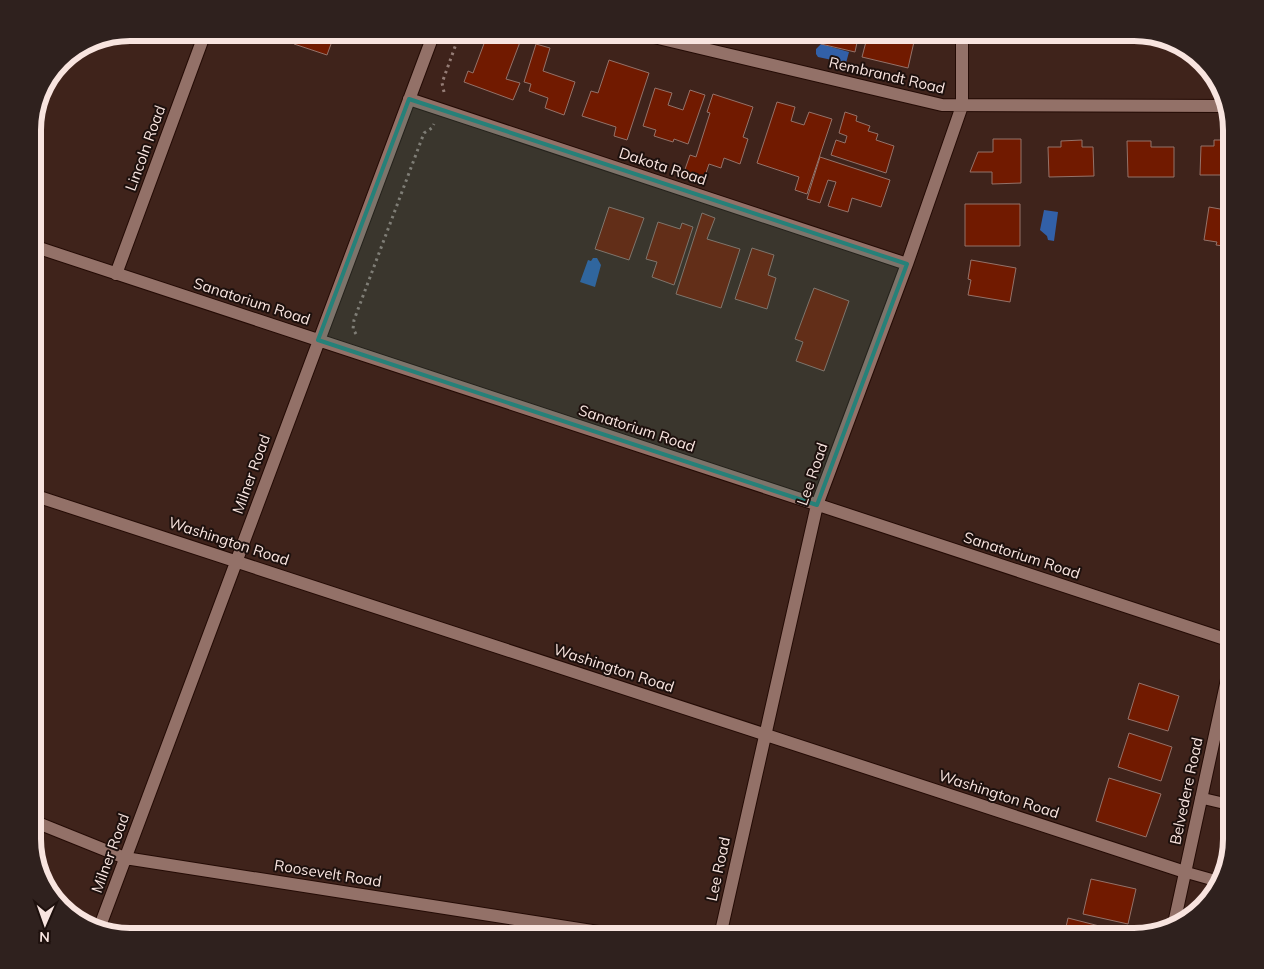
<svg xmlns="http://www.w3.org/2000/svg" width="1264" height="969" font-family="Mulish,sans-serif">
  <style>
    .water { fill: #3260a8 }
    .building { fill: #711a00; stroke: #947269 }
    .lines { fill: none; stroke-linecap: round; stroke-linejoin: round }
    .service-casing { stroke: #240b05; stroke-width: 13 }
    .minor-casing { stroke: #240b05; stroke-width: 14 }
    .secondary-casing { stroke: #240b05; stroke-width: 14 }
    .path { stroke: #957d76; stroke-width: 3; stroke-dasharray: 2.5 4; stroke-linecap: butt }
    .service { stroke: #937168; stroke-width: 11 }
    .minor { stroke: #937168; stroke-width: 12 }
    .secondary { stroke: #937168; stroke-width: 12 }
    .marked { fill: #268179; fill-opacity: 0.2; stroke: #268179; stroke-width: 4; stroke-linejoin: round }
    .labels { text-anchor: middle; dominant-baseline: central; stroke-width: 4; stroke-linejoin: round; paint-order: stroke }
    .street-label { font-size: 15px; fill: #f8e4df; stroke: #1d100d }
    .rim { fill: none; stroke: #f8e4df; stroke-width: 6 }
  </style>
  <rect width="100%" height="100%" fill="#3f231b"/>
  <path class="water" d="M821,44L849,52L846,63L818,57L816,54V49Z
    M1044,210L1058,212L1054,241L1048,240L1047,236L1040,230Z
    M593,258H597L601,265L595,287L580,282L588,260L591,261Z"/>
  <path class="building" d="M297,33H335L327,55L294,44Z
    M488,33H493L520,42L506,79L520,83L513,100L464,82L468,71L473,73Z
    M805,33H859L855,52L821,44L823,37Z
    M886,33H916L908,68L862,57L868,34L885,38Z
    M536,44L550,48L543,71L575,82L564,115L545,108L548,98L529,91L531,84L524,82Z
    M609,60L649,73L627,140L614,136L616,127L582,116L591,91L598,93Z
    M655,88L672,93L668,105L683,110L690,90L705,95L688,144L674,139L673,142L654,136L656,130L643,126Z
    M713,94L753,107L743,137L748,139L740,164L724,158L721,168L709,164L703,182L683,175L690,155L696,157L710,113L707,112Z
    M777,102L795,107L791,121L804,125L809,112L832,119L807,194L795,190L799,177L757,163Z
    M845,112L857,116L856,121L870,126L868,131L878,134L876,140L894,146L886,173L831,155L836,140L845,143L847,136L839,133Z
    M993,139H1021V183L992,184V172H970L978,152H993Z
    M1082,140V147H1093L1094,176L1049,177L1048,147H1061V141Z
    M1214,140H1231V175H1200L1201,146H1214Z
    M1127,141H1151V147H1174V177H1128Z
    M820,157L890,180L881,207L852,198L848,212L828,206L836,182L828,180L820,203L807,199Z
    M965,204H1020V246H965Z
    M609,207L644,218L629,260L595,249Z
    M1209,207L1231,211V247L1216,245L1217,242L1204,240Z
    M702,213L715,218L707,239L740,249L721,308L676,294Z
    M658,222L680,229L682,223L693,227L674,285L652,277L657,262L646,259Z
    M752,248L774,255L768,275L776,278L767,309L735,299Z
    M971,260L1016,268L1010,302L968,295L971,280L968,279Z
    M814,288L849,301L824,371L796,361L803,342L795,339Z
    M1139,683L1179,696L1168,731L1128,719Z
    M1129,733L1172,747L1161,781L1118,767Z
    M1109,778L1161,794L1146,837L1096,821Z
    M1091,879L1136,889L1128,924L1083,914Z
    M1068,918L1115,930L1113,936H1064Z"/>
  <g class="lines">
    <g class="service-casing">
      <path id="service" d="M1201,798L1231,805
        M1185,872L1217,881"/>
    </g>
    <g class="minor-casing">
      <path id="minor" d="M637,33L942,105L1226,106
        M409,99L907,264
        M33,246L1231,641
        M116,274L205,33
        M33,495L1185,872
        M33,821L125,858L624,936
        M100,926L434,33
        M720,936L817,505L907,264L962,106V33"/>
    </g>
    <g class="secondary-casing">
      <path id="secondary" d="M1173,928L1231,661"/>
    </g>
    <path class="path" d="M444,92L442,83L460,33
      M356,334L353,329L354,320L424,133L432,128L434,124"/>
    <use href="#service" class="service"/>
    <use href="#minor" class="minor"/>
    <use href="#secondary" class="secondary"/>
  </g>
  <path class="marked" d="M409,99L907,264L817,505L318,340Z"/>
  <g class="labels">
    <g class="street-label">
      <text transform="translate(887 75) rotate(13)">Rembrandt Road</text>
      <text transform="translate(145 148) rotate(-70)">Lincoln Road</text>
      <text transform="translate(663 166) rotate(18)">Dakota Road</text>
      <text transform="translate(252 301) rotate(18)">Sanatorium Road</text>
      <text transform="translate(637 428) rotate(18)">Sanatorium Road</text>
      <text transform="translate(251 474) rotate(-70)">Milner Road</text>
      <text transform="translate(812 474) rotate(-71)">Lee Road</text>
      <text transform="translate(229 541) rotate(18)">Washington Road</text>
      <text transform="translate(1022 555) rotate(18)">Sanatorium Road</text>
      <text transform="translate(614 668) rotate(18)">Washington Road</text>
      <text transform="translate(1186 791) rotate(-78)">Belvedere Road</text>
      <text transform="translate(999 794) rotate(18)">Washington Road</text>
      <text transform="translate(110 853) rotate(-70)">Milner Road</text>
      <text transform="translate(718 869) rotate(-78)">Lee Road</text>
      <text transform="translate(328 873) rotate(9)">Roosevelt Road</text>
    </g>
  </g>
  <path d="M0 0H1264V969H0ZM130 41H1134A89 89 0 0 1 1223 130V839A89 89 0 0 1 1134 928H130A89 89 0 0 1 41 839V130A89 89 0 0 1 130 41Z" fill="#2f211e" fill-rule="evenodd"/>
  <path class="rim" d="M130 41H1134A89 89 0 0 1 1223 130V839A89 89 0 0 1 1134 928H130A89 89 0 0 1 41 839V130A89 89 0 0 1 130 41Z"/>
  <g transform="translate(45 924) rotate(182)" stroke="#1d100d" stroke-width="4" paint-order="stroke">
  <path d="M0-4L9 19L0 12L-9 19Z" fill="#f8e4df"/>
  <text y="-8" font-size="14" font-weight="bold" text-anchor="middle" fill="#f8e4df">N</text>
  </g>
</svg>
